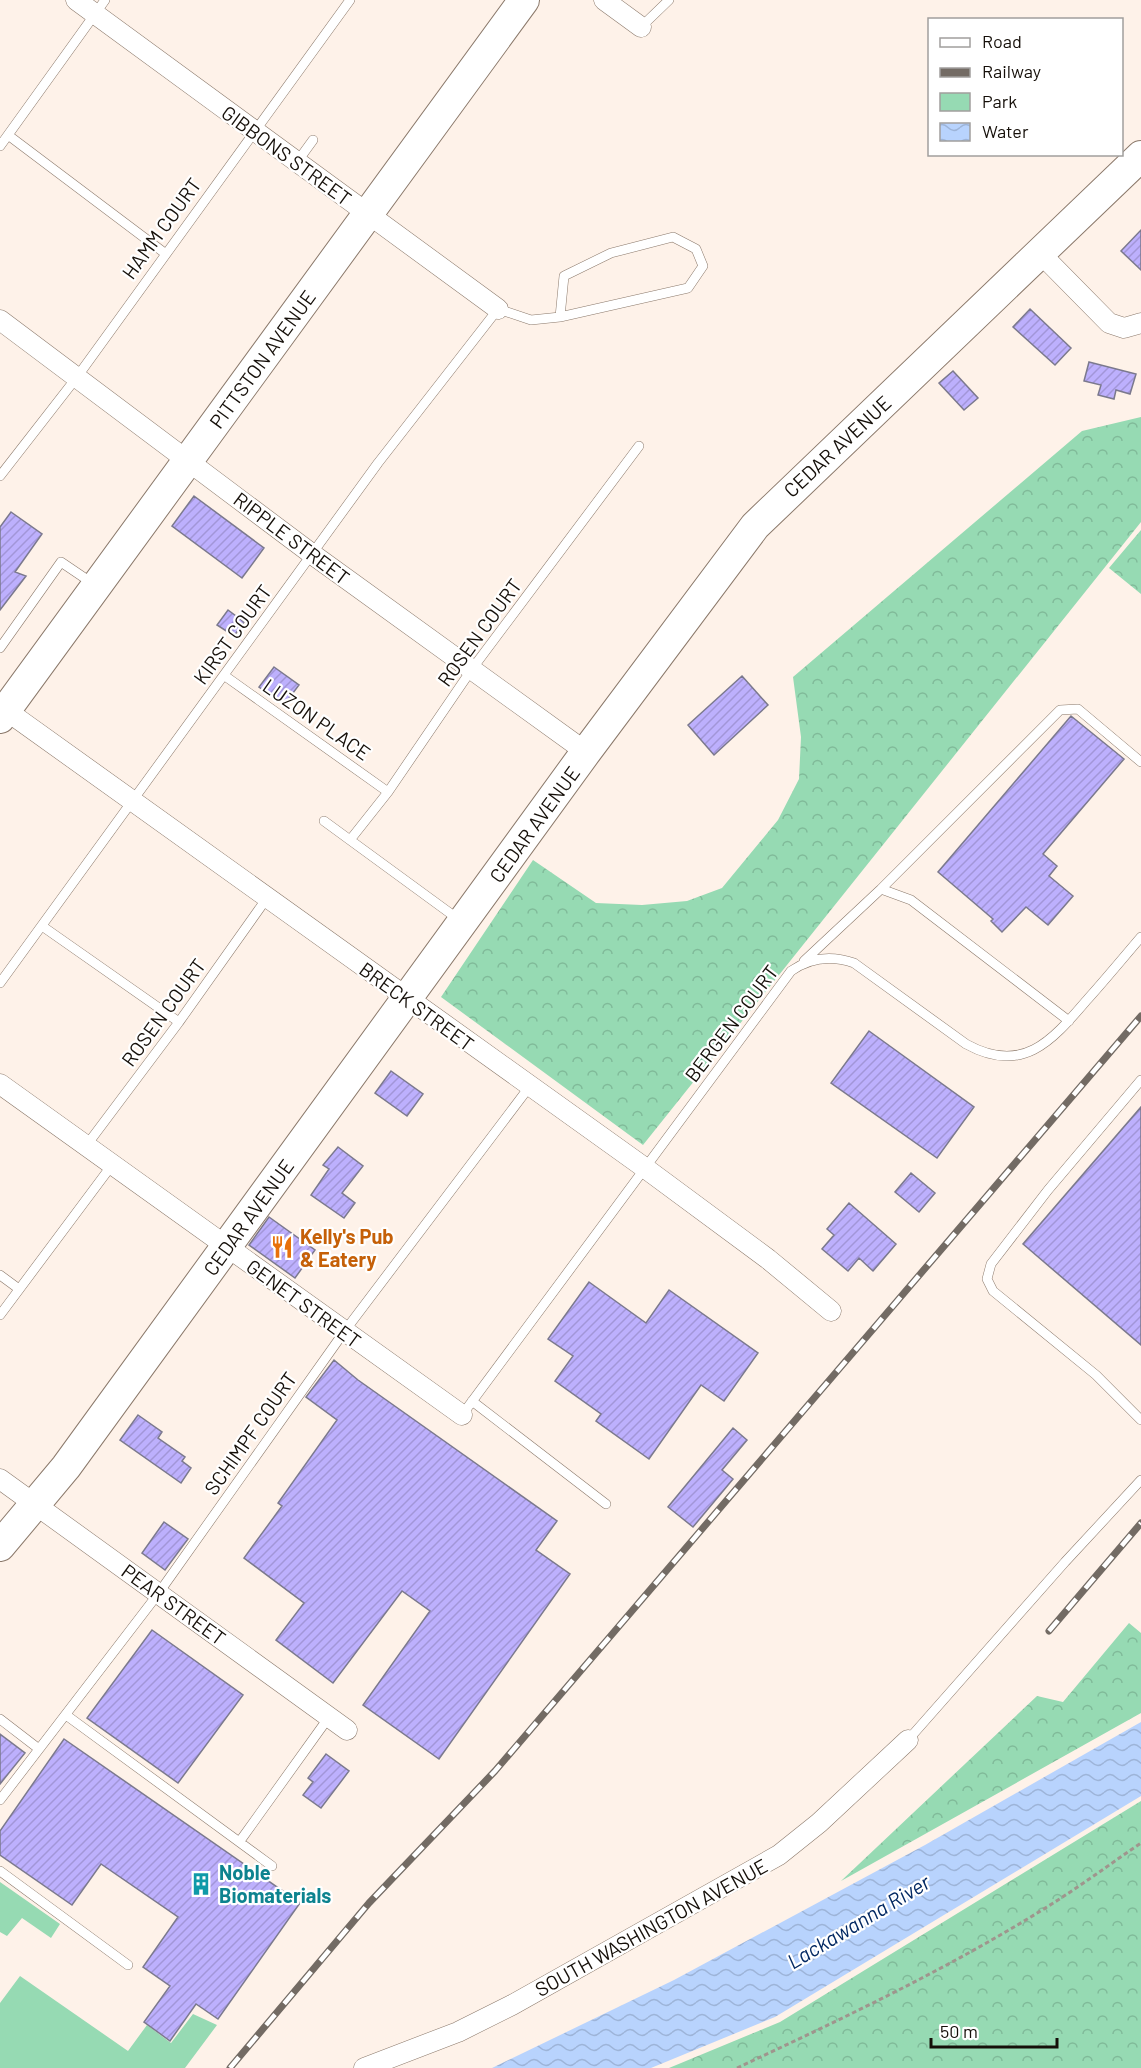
<svg xmlns="http://www.w3.org/2000/svg" width="1141" height="2068" font-family="Barlow,sans-serif">
  <style>
    .green { fill: #96dab3 }
    .forest { fill: url(#forest-crowns) }
    .water { fill: url(#water-waves) }
    .building { fill: url(#building-hatch); stroke: #7b798d; stroke-width: 1.5 }
    .lines { fill: none; stroke-linecap: round; stroke-linejoin: round }
    .service-casing { stroke: #8b796b; stroke-width: 10 }
    .minor-casing { stroke: #8b796b; stroke-width: 21 }
    .primary-casing { stroke: #8b796b; stroke-width: 32 }
    .path { stroke: #9f958d; stroke-width: 3; stroke-dasharray: 4.5 3; stroke-linecap: butt }
    .service { stroke: #fff; stroke-width: 9 }
    .minor { stroke: #fff; stroke-width: 20 }
    .primary { stroke: #fff; stroke-width: 30 }
    .rail-casing { stroke: #736b64; stroke-width: 7 }
    .rail { stroke: #fff; stroke-width: 4.5; stroke-dasharray: 14; stroke-linecap: butt }
    .labels { text-anchor: middle; dominant-baseline: central; stroke-width: 4.5; stroke-linejoin: round; paint-order: stroke }
    .street-label { font-size: 20px; fill: #150f09; stroke: #fff }
    .food-label { font-size: 20px; font-weight: bold; fill: #c56008; stroke: #fff; text-anchor: start }
    .culture-label { font-size: 20px; font-weight: bold; fill: #0d838f; stroke: #fff; text-anchor: start }
    .water-label { font-size: 21px; font-style: italic; fill: #032963; stroke: #fff }
  </style>
  <defs>
    <pattern id="forest-crowns" width="20" height="18" patternUnits="userSpaceOnUse" patternTransform="scale(1.5)"><rect width="20" height="18" fill="#96dab3"/><path d="M2 6a3 3 0 1 1 6 0M12 15a3 3 0 1 1 6 0" fill="none" stroke="#80ba99"/></pattern>
    <pattern id="water-waves" width="16" height="10" patternUnits="userSpaceOnUse" patternTransform="scale(1.5)"><rect width="16" height="10" fill="#b8d3fd"/><path d="M0 5q4-4 8 0t8 0" fill="none" stroke="#9db4d8"/></pattern>
    <pattern id="building-hatch" width="6" height="6" patternUnits="userSpaceOnUse" patternTransform="scale(1.5)"><rect width="6" height="6" fill="#bdb0fd"/><path d="M-1 1l2-2M0 6l6-6M5 7l2-2" fill="none" stroke="#a296d8"/></pattern>
  </defs>
  <rect width="100%" height="100%" fill="#fef2e9"/>
  <path class="green" d="M0,1882L60,1924L51,1938L22,1918L7,1936L0,1932Z
    M20,1976L128,2051L147,2025L171,2043L193,2014L217,2025L185,2068H0V2003Z"/>
  <path class="forest" d="M1141,417V522L643,1145L441,997L533,860L596,903L642,905L687,901L722,888L778,820L799,779L801,737L793,677L1082,431Z
    M1141,530V594L1109,568Z
    M1129,1623L1141,1633V1713L841,1881L1037,1696L1063,1702Z
    M1141,1801V2068H669L780,2022Z"/>
  <path class="water" d="M1141,1722V1796L775,2017L651,2068H492L674,1980L925,1845Z"/>
  <path class="building" d="M1141,230V270L1121,251Z
    M1030,309L1071,348L1055,365L1013,327Z
    M1089,362L1136,374L1130,394L1116,390L1114,399L1098,395L1101,385L1084,381Z
    M953,371L978,398L964,410L939,383Z
    M194,496L264,548L242,578L172,526Z
    M11,512L42,534L15,572L26,576L0,610V527Z
    M228,610L244,622L234,636L217,625Z
    M274,667L299,685L284,705L259,687Z
    M742,676L768,705L714,755L688,725Z
    M1071,716L1124,759L1043,854L1057,866L1049,876L1073,896L1048,925L1026,907L1002,932L991,921L993,919L938,872Z
    M869,1031L974,1107L937,1158L831,1083Z
    M391,1071L423,1094L407,1116L375,1093Z
    M1141,1107V1345L1023,1244Z
    M338,1147L363,1166L342,1193L355,1203L344,1218L311,1195L329,1169L323,1165Z
    M911,1173L935,1193L919,1212L895,1192Z
    M849,1203L896,1244L873,1271L859,1258L848,1271L822,1249L834,1235L827,1229Z
    M269,1217L315,1250L295,1278L249,1245Z
    M589,1282L646,1323L669,1290L758,1353L724,1401L701,1385L649,1459L596,1421L601,1414L555,1381L573,1356L548,1339Z
    M334,1360L358,1380L557,1521L536,1550L570,1574L439,1759L363,1705L430,1611L402,1591L333,1683L276,1640L304,1603L244,1558L282,1506L278,1503L337,1420L306,1397Z
    M138,1415L162,1432L158,1438L185,1457L182,1461L191,1468L181,1483L120,1440Z
    M733,1428L747,1440L722,1470L733,1479L693,1527L668,1507Z
    M164,1522L188,1539L165,1570L142,1553Z
    M152,1630L243,1695L178,1783L87,1718Z
    M0,1734L25,1753L0,1784Z
    M64,1739L300,1903L218,2019L196,2004L170,2041L144,2022L170,1986L143,1967L178,1917L101,1864L72,1905L0,1855V1831Z
    M326,1754L349,1771L321,1808L303,1795L313,1782L308,1778Z"/>
  <g class="lines">
    <g class="service-casing">
      <path id="service" d="M641,27L669,0
        M8,135L166,254
        M0,146L105,0
        M297,162L313,140
        M0,476L77,377L350,0
        M0,648L61,562L92,583
        M225,676L388,792
        M324,821L458,919
        M350,840L388,792L472,669L639,446
        M881,889L1060,710L1078,709L1141,762
        M42,926L179,1022
        M804,961L881,889L911,900L1069,1021
        M0,983L378,463L498,309L531,320L560,317L688,288L703,266L696,249L673,237L611,253L564,276L560,317
        M1141,1080L1048,1190L991,1264L987,1279L993,1291L1096,1375L1141,1420
        M86,1146L179,1022L267,898
        M0,1275L19,1289
        M0,1315L112,1165
        M472,1401L606,1504
        M462,1415L791,971C811,957 831,955 854,963L966,1044C1022,1075 1051,1042 1086,1001C1105,980 1123,958 1141,937
        M66,1715L272,1866
        M0,1719L39,1749
        M908,1740L1065,1562L1141,1480
        M0,1800L158,1594L344,1332L530,1086
        M240,1841L329,1717
        M0,1871L128,1965"/>
    </g>
    <g class="minor-casing">
      <path id="minor" d="M76,0L498,309
        M604,0L641,27
        M1040,253L1109,323L1124,328L1141,323
        M0,320L312,554L586,752
        M0,706L645,1168L768,1259L831,1311
        M0,1084L462,1415
        M0,1479L347,1730
        M364,2068L458,2032L512,2005L779,1855L819,1823L908,1740"/>
    </g>
    <g class="primary-casing">
      <path id="primary" d="M0,718L524,0
        M0,1546L66,1467L586,752L755,526L1141,156"/>
    </g>
    <path class="path" d="M737,2068C846,2017 956,1965 1058,1900C1086,1882 1113,1862 1141,1843"/>
    <use href="#service" class="service"/>
    <use href="#minor" class="minor"/>
    <use href="#primary" class="primary"/>
    <g class="rail-casing">
      <path id="rail" d="M1049,1631L1141,1523
        M230,2068L369,1903L495,1771L1141,1016"/>
    </g>
    <use href="#rail" class="rail"/>
  </g>
  <defs>
    <g id="restaurant-bare" transform="scale(1.8)"><path d="M-5-6h1v4h1v-4h1v4h1v-4h1v5L-1.5 .5V6h-2V.5L-5-1ZM5-6V6H3V1.5H1.5Q1.5-4 5-6Z" fill="#e8710a" stroke="#fff" stroke-width="2.5" paint-order="stroke"/></g>
    <g id="building-bare" transform="scale(1.8)"><path d="M-4-6H4V6H1V3H-1V6H-4ZM-2.5-4.3h1.7v1.8h-1.7ZM.8-4.3h1.7v1.8H.8ZM-2.5-1h1.7V.8h-1.7ZM.8-1h1.7V.8H.8Z" fill="#0f9aa8" stroke="#fff" stroke-width="2.5" paint-order="stroke"/></g>
  </defs>
  <g fill-rule="evenodd">
    <use href="#restaurant-bare" x="282" y="1247"/>
    <use href="#building-bare" x="201" y="1884"/>
  </g>
  <g class="labels">
    <g class="street-label">
      <text transform="translate(287 155) rotate(36)">GIBBONS STREET</text>
      <text transform="translate(161 228) rotate(-54)">HAMM COURT</text>
      <text transform="translate(262 359) rotate(-54)">PITTSTON AVENUE</text>
      <text transform="translate(837 446) rotate(-43)">CEDAR AVENUE</text>
      <text transform="translate(292 538) rotate(37)">RIPPLE STREET</text>
      <text transform="translate(479 632) rotate(-54)">ROSEN COURT</text>
      <text transform="translate(232 634) rotate(-54)">KIRST COURT</text>
      <text transform="translate(317 719) rotate(35)">LUZON PLACE</text>
      <text transform="translate(534 824) rotate(-54)">CEDAR AVENUE</text>
      <text transform="translate(417 1006) rotate(36)">BRECK STREET</text>
      <text transform="translate(163 1012) rotate(-54)">ROSEN COURT</text>
      <text transform="translate(731 1023) rotate(-53)">BERGEN COURT</text>
      <text transform="translate(248 1217) rotate(-54)">CEDAR AVENUE</text>
      <text transform="translate(304 1303) rotate(36)">GENET STREET</text>
      <text transform="translate(250 1433) rotate(-55)">SCHIMPF COURT</text>
      <text transform="translate(174 1604) rotate(36)">PEAR STREET</text>
      <text transform="translate(651 1927) rotate(-29)">SOUTH WASHINGTON AVENUE</text>
    </g>
    <g class="food-label">
      <text x="300" y="1236">Kelly's Pub<tspan x="300" dy="23">&amp; Eatery</tspan></text>
    </g>
    <g class="culture-label">
      <text x="219" y="1872">Noble<tspan x="219" dy="23">Biomaterials</tspan></text>
    </g>
    <g class="water-label">
      <text transform="translate(858 1921) rotate(-31)">Lackawanna River</text>
    </g>
  </g>
  <rect x="928" y="18" width="195" height="138" fill="#ffffff" stroke="#a19f9d" stroke-width="1.5"/>
  <rect x="940" y="38" width="30" height="9" fill="#ffffff" stroke="#a19f9d" stroke-width="1.5"/>
  <text x="982" y="48" font-size="18" fill="#150f09">Road</text>
  <rect x="940" y="68" width="30" height="9" fill="#736b64" stroke="#a19f9d" stroke-width="1.5"/>
  <text x="982" y="78" font-size="18" fill="#150f09">Railway</text>
  <rect x="940" y="93" width="30" height="18" fill="#96dab3" stroke="#a19f9d" stroke-width="1.5"/>
  <text x="982" y="108" font-size="18" fill="#150f09">Park</text>
  <rect x="940" y="123" width="30" height="18" fill="url(#water-waves)" stroke="#a19f9d" stroke-width="1.5"/>
  <text x="982" y="138" font-size="18" fill="#150f09">Water</text>
  <path d="M931 2038v9h126v-9" fill="none" stroke="#150f09" stroke-width="3"/>
  <text x="940" y="2038" font-size="18" fill="#150f09" stroke="#ffffff" stroke-width="4.5" paint-order="stroke">50 m</text>
</svg>
